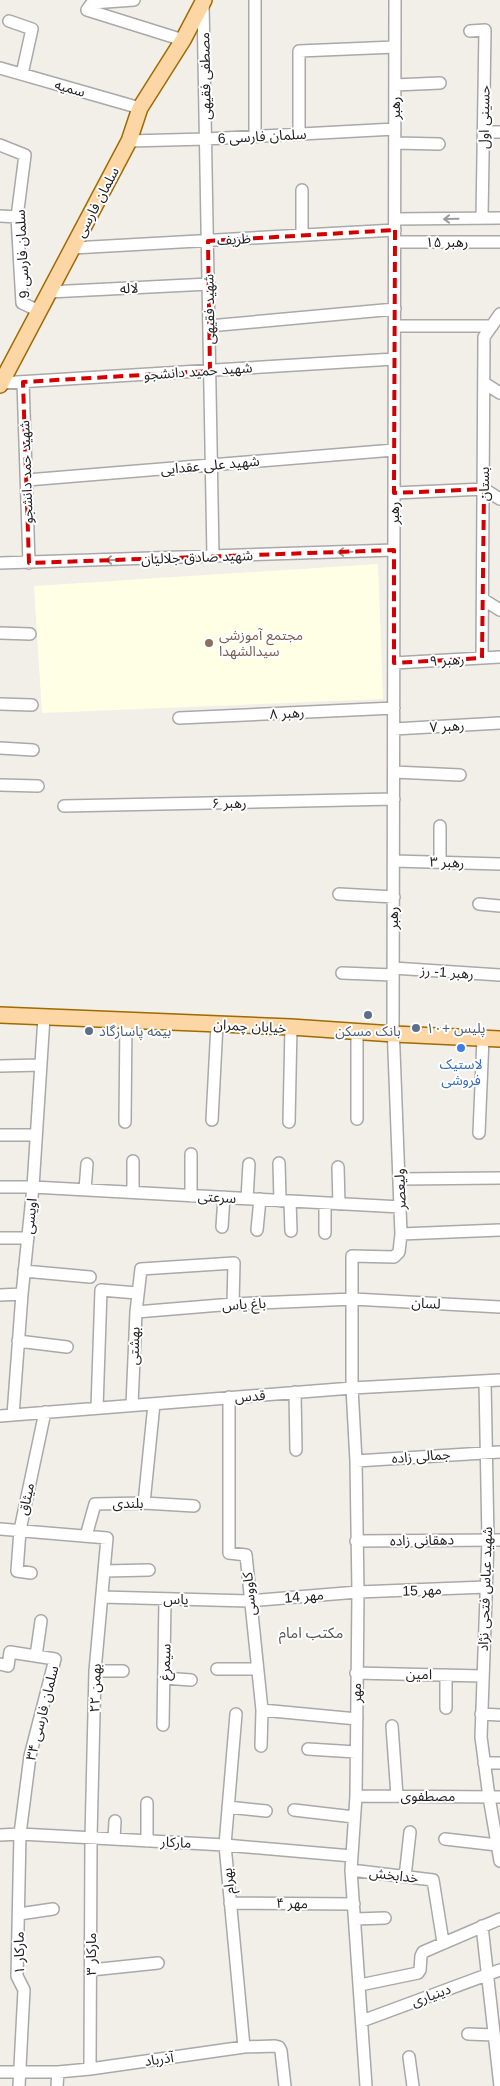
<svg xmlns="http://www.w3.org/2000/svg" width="500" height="2086" font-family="Helvetica,'Noto Sans Arabic',sans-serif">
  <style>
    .education { fill: #ffffe5 }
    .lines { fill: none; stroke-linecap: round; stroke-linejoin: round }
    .minor-casing { stroke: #a9a9a9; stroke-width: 14 }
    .major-casing { stroke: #a06b00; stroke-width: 18 }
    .minor { stroke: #fff; stroke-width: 11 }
    .major { stroke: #fcd6a4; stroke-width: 15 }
    .oneway { stroke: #9c9c9c }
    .marked { fill: none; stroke: #d40000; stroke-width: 4; stroke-dasharray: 10 6; stroke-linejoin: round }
    .education-dot { fill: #8d6e63; stroke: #fff; stroke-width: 2 }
    .service-dot { fill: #5c6f8a; stroke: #fff; stroke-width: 2 }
    .shop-dot { fill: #3f7fe0; stroke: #fff; stroke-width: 2 }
    .labels { text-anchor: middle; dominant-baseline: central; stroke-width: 4; stroke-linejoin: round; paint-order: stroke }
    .street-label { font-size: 14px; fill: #222; stroke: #fff }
    .education-label { font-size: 14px; fill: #785e54; stroke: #fff; text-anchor: start }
    .service-label { font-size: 14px; fill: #4e5e75; stroke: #fff; text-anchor: start }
    .shop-label { font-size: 14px; fill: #366cbe; stroke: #fff }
    .neighbourhood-label { font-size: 15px; fill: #555; stroke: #fff }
  </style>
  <rect width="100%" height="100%" fill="#f2efe9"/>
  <path class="education" d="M378,564L383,699L42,713L34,586Z"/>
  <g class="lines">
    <g class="minor-casing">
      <path id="minor" d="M134,0L92,3L87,10L183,40
        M255,0V135
        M203,3L213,556
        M9,21L32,29L22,74
        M470,31L485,30L482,218
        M0,68L140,108
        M395,85L440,83
        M484,132H500
        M299,133V51L395,47
        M129,141L206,139L395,129
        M395,143L439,144
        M0,145L25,155L17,217L22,303L39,311
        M0,216L17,217
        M395,219L500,218
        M302,235V190
        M395,242H500
        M73,248L395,230
        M49,292L209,284
        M209,326L395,309
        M395,326H492
        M23,382L29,563
        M1,383L394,359
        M484,383L500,393
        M27,480L394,450
        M394,493L484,489L500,499
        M0,563L394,550
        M484,600L500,610
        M0,633L30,634
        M482,658L484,337L500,314
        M394,663L500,657
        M0,704L32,705
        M179,718L394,708
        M394,729L500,723
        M0,748L33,750
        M394,772L460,775
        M0,785L38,786
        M64,806L394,799
        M394,861L500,864
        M440,862V826
        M339,894L394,897
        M479,904L500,906
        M393,968L500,975
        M342,973L393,975
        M0,1066L41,1065
        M357,1119V1032
        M212,1120L217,1024
        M125,1122L126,1020
        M289,1122L291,1027
        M479,1133L483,1038
        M0,1135H36
        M279,1163L280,1201
        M338,1167L339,1204
        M400,1179L500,1178
        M0,1187H33L401,1207
        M85,1190L87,1164
        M133,1192V1161
        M191,1196V1154
        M247,1199L249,1164
        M290,1201L291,1231
        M325,1203V1233
        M222,1227L224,1197
        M257,1230L260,1199
        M401,1234L500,1230
        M0,1238H28
        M24,1271L90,1277
        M0,1295L22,1294
        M136,1312L233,1304L353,1299L500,1307
        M18,1341L67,1347
        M485,1381L488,1540L481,1737L489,1797L500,1861
        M295,1392L296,1450
        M229,1397V1553L246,1555L262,1710L261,1746
        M132,1405L136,1312L141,1269L234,1263L233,1304
        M97,1408L101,1290L137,1293
        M13,1415L22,1294L33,1187L44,1017
        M0,1416L352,1388L500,1380
        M356,1461L500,1452
        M144,1503L154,1404
        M0,1529L107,1538L95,1671L91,1838L90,2069
        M86,1536L95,1504L144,1503L194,1506
        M356,1541L500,1540
        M104,1571L149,1570
        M31,1573L17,1571L20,1530L45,1412
        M102,1597L249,1601L358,1592L486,1587
        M36,1656L41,1621
        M0,1664L8,1666L10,1652L55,1659L30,1756L20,1834L17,1976L24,1990L19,2086
        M217,1669H257
        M95,1671H123
        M356,1673L482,1676
        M164,1678L191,1680
        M446,1708V1675
        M262,1710L357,1719
        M236,1714L225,1845L244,2047
        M481,1714L500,1715
        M163,1725L165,1599
        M392,1726L397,1796
        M308,1749L356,1752
        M484,1763H500
        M356,1796L500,1797
        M147,1803V1841
        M228,1807L266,1811
        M294,1810L354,1817
        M0,1835L20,1834L225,1845L352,1856
        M114,1839L115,1821
        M445,1839L497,1845
        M351,1870L433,1880L443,1942
        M405,1877L410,1832
        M230,1903L354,1904
        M19,1914L53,1909
        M355,1919L385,1918
        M482,1926L500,2086
        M91,1970L158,1963
        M360,1985L418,1973L420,1970L421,1956L423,1952L500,1919
        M362,2021L500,1970
        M468,2034L494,2035
        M409,2057L413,2086
        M0,2072H58L90,2069L244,2047L275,2046L279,2047L281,2051L285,2086
        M57,2086L58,2072
        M366,2086L351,1870L356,1796L358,1592L356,1461L352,1388V1256L394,1257L399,1252L401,1234L393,1025L395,0"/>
    </g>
    <g class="major-casing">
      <path id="major" d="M0,385L129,141L140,108L183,40L204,0
        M0,1015L291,1027L394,1034L500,1039"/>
    </g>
    <use href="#minor" class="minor"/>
    <use href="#major" class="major"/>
  </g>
  <defs><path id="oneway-shaft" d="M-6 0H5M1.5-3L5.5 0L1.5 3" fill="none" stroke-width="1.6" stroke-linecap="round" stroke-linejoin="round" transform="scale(1.25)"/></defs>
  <g class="oneway">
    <use href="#oneway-shaft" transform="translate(451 219) rotate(179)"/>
    <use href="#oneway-shaft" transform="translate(345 552) rotate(178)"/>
    <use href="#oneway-shaft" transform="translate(113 560) rotate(178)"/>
  </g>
  <path class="marked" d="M395,230L394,493L484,489L482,658L394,663V550L29,563L23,382L210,371L208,241Z"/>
  <circle class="education-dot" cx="209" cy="643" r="5"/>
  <g class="service-dot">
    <circle cx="368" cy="1015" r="5"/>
    <circle cx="416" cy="1028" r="5"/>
    <circle cx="89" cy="1031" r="5"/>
  </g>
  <circle class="shop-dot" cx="461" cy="1048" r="5"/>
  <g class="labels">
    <g class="street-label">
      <text transform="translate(205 76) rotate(-91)">مصطفی فقیهی</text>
      <text transform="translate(70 88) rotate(16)">سمیه</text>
      <text transform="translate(395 108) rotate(-90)">رهبر</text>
      <text transform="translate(484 117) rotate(-89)">حسینی اول</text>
      <text transform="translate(262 136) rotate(-3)">سلمان فارسی 6</text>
      <text transform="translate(97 202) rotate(-62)">سلمان فارسی</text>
      <text transform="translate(234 239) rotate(-3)">ظریف</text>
      <text x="447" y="242">رهبر ۱۵</text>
      <text transform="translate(22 254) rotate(-93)">سلمان فارسی 9</text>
      <text transform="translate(129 288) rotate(-3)">لاله</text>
      <text transform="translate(209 309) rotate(-91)">شهید فقیهی</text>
      <text transform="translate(198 371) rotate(-4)">شهید حمید دانشجو</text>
      <text transform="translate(210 465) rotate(-5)">شهید علی عقدایی</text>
      <text transform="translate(26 472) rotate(-92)">شهید حمد دانشجو</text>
      <text transform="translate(484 484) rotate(-90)">بستان</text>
      <text transform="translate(394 513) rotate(-90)">رهبر</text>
      <text transform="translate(197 557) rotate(-2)">شهید صادق جلالیان</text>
      <text transform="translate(447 660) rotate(-3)">رهبر ۹</text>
      <text transform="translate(287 713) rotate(-3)">رهبر ۸</text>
      <text transform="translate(447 726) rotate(-3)">رهبر ۷</text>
      <text transform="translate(229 803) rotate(-1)">رهبر ۶</text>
      <text transform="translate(447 862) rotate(2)">رهبر ۳</text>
      <text transform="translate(393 918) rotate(-90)">رهبر</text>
      <text transform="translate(447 972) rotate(4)">رهبر 1- رز</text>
      <text transform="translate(250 1026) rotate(3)">خیابان چمران</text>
      <text transform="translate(400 1189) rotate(-92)">ولیعصر</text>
      <text transform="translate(217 1197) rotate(3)">سرعتی</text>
      <text transform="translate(30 1216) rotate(-84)">اویسی</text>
      <text transform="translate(426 1303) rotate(3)">لسان</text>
      <text transform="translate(244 1304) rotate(-3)">باغ یاس</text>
      <text transform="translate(134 1346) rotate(-88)">بهشتی</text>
      <text transform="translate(250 1396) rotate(-4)">قدس</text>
      <text transform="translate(421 1456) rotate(-4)">جمالی زاده</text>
      <text transform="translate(26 1499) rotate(-78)">میثاق</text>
      <text x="128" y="1503">بلندی</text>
      <text transform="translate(422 1540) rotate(-1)">دهقانی زاده</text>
      <text transform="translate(485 1589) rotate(-88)">شهید عباس فتحی نژاد</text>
      <text transform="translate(422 1590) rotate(-2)">مهر 15</text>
      <text transform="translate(249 1594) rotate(-95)">کاووسی</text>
      <text transform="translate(304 1596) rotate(-5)">مهر 14</text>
      <text transform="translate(176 1599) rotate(1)">یاس</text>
      <text transform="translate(165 1662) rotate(-88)">سیمرغ</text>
      <text transform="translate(419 1674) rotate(1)">امین</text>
      <text transform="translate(95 1688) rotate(-88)">۲۲ بهمن</text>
      <text transform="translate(356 1693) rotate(-91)">مهر</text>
      <text transform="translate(42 1713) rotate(-76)">سلمان فارسی ۳۴</text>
      <text x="428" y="1796">مصطفوی</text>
      <text transform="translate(176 1842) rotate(3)">مارکار</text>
      <text transform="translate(394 1875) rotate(7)">خدابخش</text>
      <text transform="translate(228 1881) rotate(-96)">بهرام</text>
      <text transform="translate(292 1903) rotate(1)">مهر ۴</text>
      <text transform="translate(19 1953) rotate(-91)">مارکار ۱</text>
      <text transform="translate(91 1954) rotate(-90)">مارکار ۳</text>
      <text transform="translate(431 1995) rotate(-20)">دینیاری</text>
      <text transform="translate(159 2059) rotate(-8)">آذرباد</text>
    </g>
    <g class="education-label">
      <text x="219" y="635">مجتمع آموزشی<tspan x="219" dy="16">سیدالشهدا</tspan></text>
    </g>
    <g class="service-label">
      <text x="426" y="1028">پلیس +۱۰</text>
      <text x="99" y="1031">بیمه پاسارگاد</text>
      <text x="368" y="1031" text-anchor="middle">بانک مسکن</text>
    </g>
    <g class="shop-label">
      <text x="461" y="1064">لاستیک<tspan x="461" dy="16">فروشی</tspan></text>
    </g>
    <g class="neighbourhood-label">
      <text x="311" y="1632">مکتب امام</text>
    </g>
  </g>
</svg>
